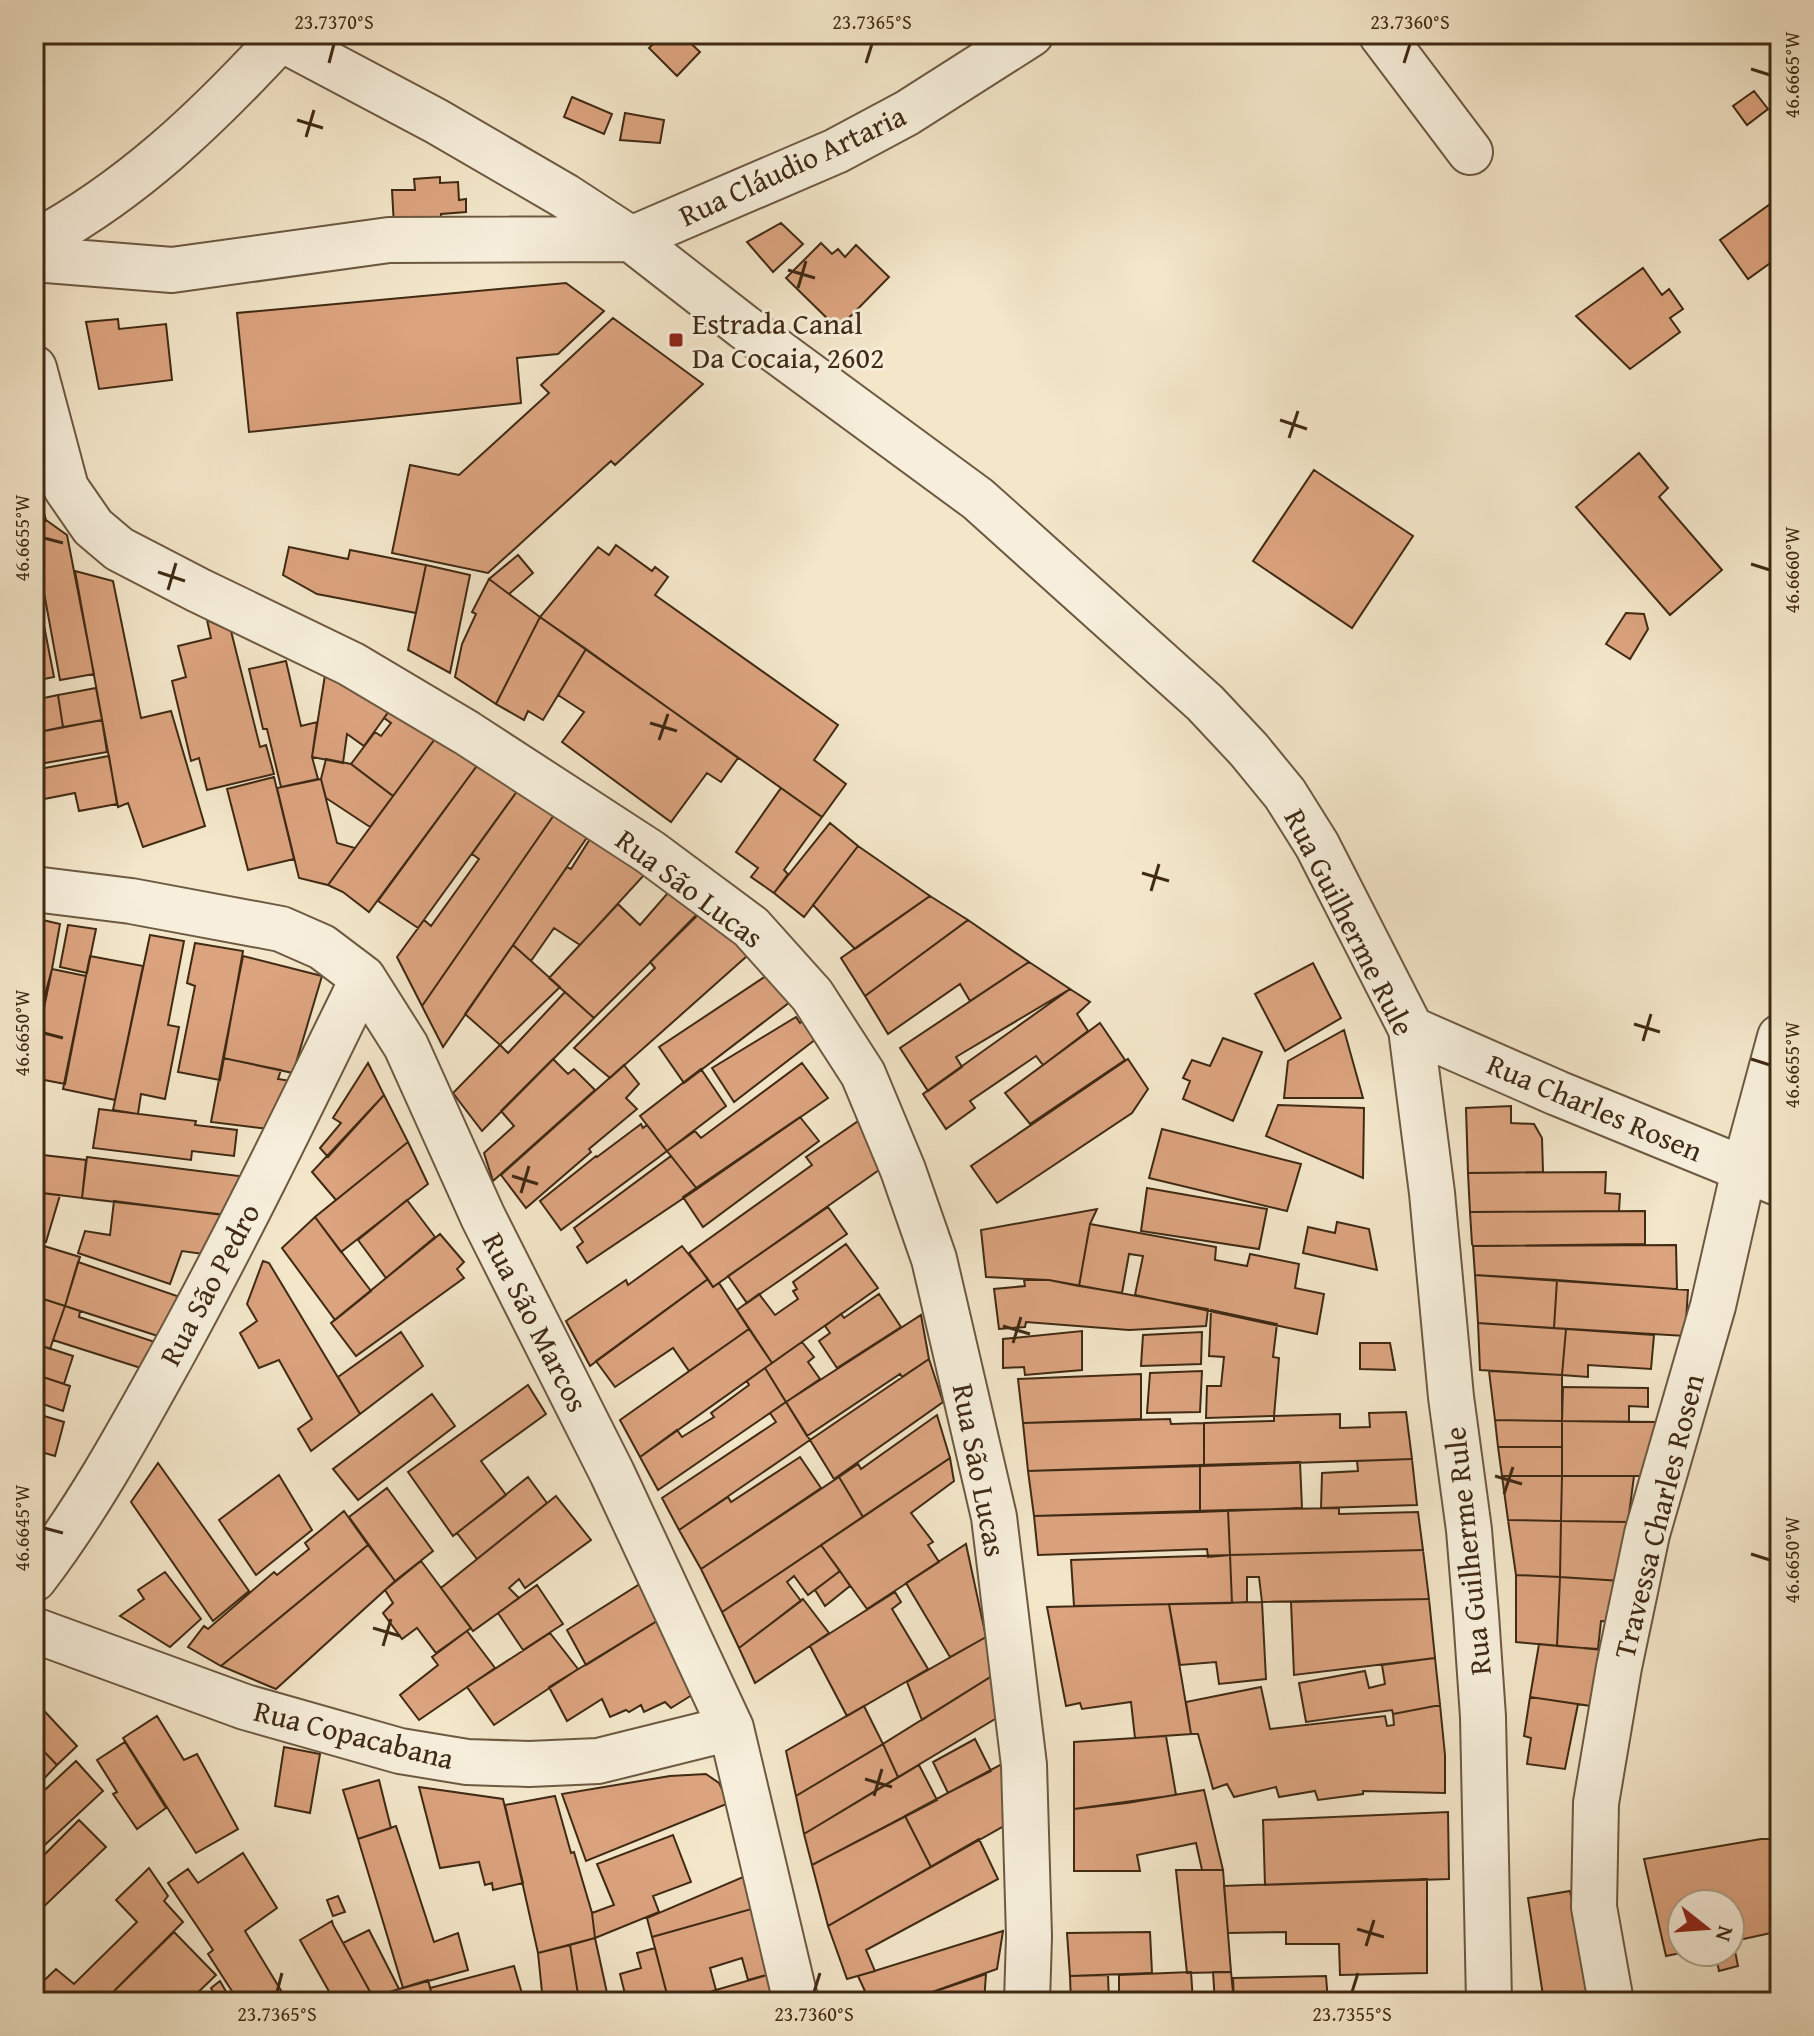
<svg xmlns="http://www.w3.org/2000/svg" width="1814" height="2036" font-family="'Gentium Book Plus',serif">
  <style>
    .building { fill: #dba37e; stroke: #402a14; stroke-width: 2 }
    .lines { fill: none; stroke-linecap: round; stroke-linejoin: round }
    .minor-casing { stroke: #6d5941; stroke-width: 48 }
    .minor { stroke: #f7efdc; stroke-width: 44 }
    .ticks { fill: none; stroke: #402a14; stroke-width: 3 }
    .poi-dot { fill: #8f2418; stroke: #f7efdc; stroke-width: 3 }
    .labels { text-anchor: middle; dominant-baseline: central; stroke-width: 6; stroke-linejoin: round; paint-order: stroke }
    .street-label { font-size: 30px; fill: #402a14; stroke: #f7efdc }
    .poi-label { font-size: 30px; fill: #402a14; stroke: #f7efdc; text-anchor: start }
    .neatline { fill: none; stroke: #402a14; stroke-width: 3 }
    .ticks-label { font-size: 20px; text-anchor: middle; fill: #402a14 }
  </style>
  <rect width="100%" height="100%" fill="#f3e6c9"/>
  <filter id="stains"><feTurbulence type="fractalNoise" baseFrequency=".0025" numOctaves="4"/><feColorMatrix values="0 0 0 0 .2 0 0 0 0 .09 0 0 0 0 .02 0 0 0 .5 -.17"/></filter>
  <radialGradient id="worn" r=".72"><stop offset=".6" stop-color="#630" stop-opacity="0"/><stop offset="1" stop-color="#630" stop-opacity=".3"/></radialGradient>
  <path class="building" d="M663,34H681L700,52L677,76L649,48Z
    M1754,91L1768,109L1747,125L1733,106Z
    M572,97L612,114L604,134L564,117Z
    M625,113L664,120L660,143L620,140Z
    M440,177V183L458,182L459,200L466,199V212L441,214V219L394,226L392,190H415L414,179Z
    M1780,197V256L1748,279L1720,240Z
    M781,223L803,244L773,272L747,242Z
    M821,243L832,254L838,249L845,257L856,245L889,277L838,329L786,278Z
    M1643,268L1662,295L1669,289L1683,309L1670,318L1680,332L1630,369L1576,316Z
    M566,283L604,311L558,354L517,358L521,403L249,432L237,313Z
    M613,318L703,384L615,465L611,461L488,573L392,553L410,465L459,475L549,393L541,385Z
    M118,319L119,329L166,324L172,380L99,389L86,322Z
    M1639,453L1668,488L1659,497L1722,570L1670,615L1576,507Z
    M1314,470L1413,536L1352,628L1253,561Z
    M34,492H38L46,520L34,528Z
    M46,520L67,535L94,674L60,680L34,538V528Z
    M616,545L652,571L655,567L668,577L655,595L838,725L814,760L846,784L822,817L540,617L598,547L609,555Z
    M289,547L348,559L350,550L426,565L416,613L317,594L283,575Z
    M518,555L533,573L509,594L489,579Z
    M426,565L470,575L450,673L408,650Z
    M75,571L113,581L141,718L171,711L205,826L143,847L128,803L118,807Z
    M34,574L54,677L34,681Z
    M489,579L540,617L496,704L455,677L462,644L476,614L472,612Z
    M1626,613L1644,614L1648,629L1630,659L1606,644Z
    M540,617L586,649L543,720L528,711L524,720L496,704Z
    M207,620L231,631L260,747L266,745L274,774L207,790L199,758L191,761L172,681L186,677L178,646L211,638Z
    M586,649L738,758L721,782L707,773L671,822L562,742L584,712L558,695Z
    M286,661L301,726L317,722L312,757L318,779L281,787L267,729H263L249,669Z
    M325,675L392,707L364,746L347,734L343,763L312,757Z
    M96,688L102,720L63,727L58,695Z
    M58,695L63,727L34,733V700Z
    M392,707L437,736L393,796L351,764L375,732L381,736L391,723L384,718Z
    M102,720L107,752L34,765V733Z
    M437,736L479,763L369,912L343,892L328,885Z
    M109,756L117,804L79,811L75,793L34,801V770Z
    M326,759L351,764L393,796L370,827L326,798L321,779Z
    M479,763L518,790L418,928L378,901Z
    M274,777L294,859L248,870L227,789Z
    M321,779L337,843L355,848L328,885L299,878L277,788Z
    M781,788L822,817L784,870L788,874L774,893L751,877L758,868L736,852Z
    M518,790L554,815L422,1006L397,957L424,920L431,926L479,859L472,854Z
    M554,815L588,836L443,1047L422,1006Z
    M830,823L858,846L804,917L774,893Z
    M590,839L645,874L580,945L554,928L531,961L513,945L567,867L571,869Z
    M858,846L930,896L855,949L813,905Z
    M673,887L704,909L594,1018L549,978L618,904L640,925Z
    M930,896L968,920L865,996L841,958Z
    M708,903L756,948L610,1078L574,1048L655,968L650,962Z
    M34,918L60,924L52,969L36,1028Z
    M968,920L1029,962L970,1001L960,984L888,1034L865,996Z
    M68,925L96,929L87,973L60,967Z
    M150,935L184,941L168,1025L179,1027L165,1099L141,1094L138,1114L113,1110Z
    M195,943L243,951L220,1080L178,1072L195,986L187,983Z
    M513,945L560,987L500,1045L465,1014Z
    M90,956L143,966L115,1100L63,1089Z
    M243,956L322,976L293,1073L223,1058Z
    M1029,962L1070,989L956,1057L962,1067L928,1091L900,1048Z
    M1313,963L1341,1018L1285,1051L1255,994Z
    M52,969L86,976L65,1084L34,1078V1056Z
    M769,974L790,1002L684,1083L659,1047Z
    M1070,989L1090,1002L1077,1014L1088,1031L1043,1065L1036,1056L970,1101L975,1108L946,1129L923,1094Z
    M565,992L594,1018L482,1131L453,1093L500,1045L508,1053Z
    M796,1017L800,1023L804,1019L816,1039L734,1102L712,1068Z
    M1100,1023L1125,1060L1030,1124L1005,1093Z
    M1344,1030L1363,1098H1284L1288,1061Z
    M1223,1038L1262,1052L1233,1121L1183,1099L1190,1081L1183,1078L1192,1060L1210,1066Z
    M223,1058L281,1070L278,1079L291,1081L277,1130L211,1122Z
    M553,1059L568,1074L574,1069L595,1090L493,1181L484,1153L514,1126L501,1111Z
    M1128,1059L1148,1089L1132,1113L997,1203L971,1166Z
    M368,1063L384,1095L328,1157L320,1148L341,1123L333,1118Z
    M802,1063L828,1098L697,1189L667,1151L695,1131L701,1138Z
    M624,1065L639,1084L626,1098L637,1109L589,1149L591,1152L526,1208L501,1175Z
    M701,1069L726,1106L667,1151L640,1116Z
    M384,1095L408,1142L336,1200L312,1172Z
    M1278,1105L1364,1108L1363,1178L1266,1136Z
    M1511,1106V1123L1534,1124L1542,1138L1543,1172L1468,1173L1466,1108Z
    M99,1109L196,1121L195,1125L237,1130L234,1156L192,1151L191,1160L93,1148Z
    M800,1117L819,1141L703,1227L683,1197Z
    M864,1117L889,1163L713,1287L689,1253L812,1165L806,1157Z
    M641,1124L643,1128L647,1125L667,1151L561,1230L540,1201L596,1156L597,1157Z
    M1162,1129L1301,1164L1287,1211L1149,1178Z
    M408,1142L428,1184L341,1252L315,1217Z
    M34,1154L86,1160L82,1198L34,1192Z
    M671,1156L697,1189L587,1263L577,1247L583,1242L574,1228Z
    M87,1157L247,1177L227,1215L82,1198Z
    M1606,1172L1605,1193L1620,1194L1619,1211L1470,1212L1468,1173Z
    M1147,1188L1267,1209L1259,1249L1141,1231Z
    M34,1192L60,1195L46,1242L34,1238Z
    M407,1200L435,1237L386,1278L358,1240Z
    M114,1201L223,1215L203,1254L182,1251L170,1284L78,1253L85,1231L110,1235Z
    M828,1207L847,1234L747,1303L728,1276Z
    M1097,1209L1090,1224L1079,1286L1049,1280L986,1277L981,1230Z
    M1645,1211V1244L1473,1246L1472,1244L1470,1212Z
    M315,1217L371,1291L335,1320L282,1248Z
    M1337,1222L1369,1229L1377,1270L1303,1253L1308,1227L1335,1233Z
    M1090,1224L1216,1247L1215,1260L1247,1266L1250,1254L1299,1264L1295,1288L1324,1294L1317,1334L1135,1295L1143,1256L1129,1254L1122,1293L1079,1286Z
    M440,1234L464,1262L457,1269L464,1278L356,1356L331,1323Z
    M34,1243L80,1257L65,1306L34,1296Z
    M846,1244L878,1288L772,1363L737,1310L759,1294L775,1315L798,1299L793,1291L797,1289L793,1282Z
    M1676,1245L1677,1289L1475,1275L1473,1246Z
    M682,1246L708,1279L590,1366L566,1321L626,1280L628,1285Z
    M263,1261L269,1263L360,1414L311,1451L298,1429L312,1419L279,1360L259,1368L240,1333L257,1321L247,1304Z
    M78,1262L180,1297L161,1337L65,1306Z
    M1475,1275L1557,1280L1554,1328L1478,1323Z
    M708,1279L713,1287L719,1283L749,1329L689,1371L673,1348L615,1387L596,1361Z
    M1024,1280H1049L1208,1309L1206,1326L1129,1330L1026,1322L1025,1327L999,1329L994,1289L1025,1286Z
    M1557,1280L1688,1290L1685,1336L1554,1328Z
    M879,1294L901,1327L837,1368L819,1341L830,1333L825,1326L841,1314L844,1318Z
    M34,1296L65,1306L50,1349L34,1343Z
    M65,1306L80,1311L79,1317L158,1343L144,1369L53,1340Z
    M1211,1310L1277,1324L1273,1357L1279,1358L1274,1416L1206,1418L1207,1386H1221L1224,1357L1209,1356Z
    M921,1315L929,1359L902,1377L900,1374L807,1436L786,1402Z
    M1478,1323L1566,1329L1562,1375L1480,1370Z
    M749,1329L772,1363L640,1457L620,1420Z
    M1566,1329L1654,1335L1651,1369L1588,1365V1377L1562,1375Z
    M1082,1331V1370L1025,1375L1024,1367L1003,1368V1339Z
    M401,1332L423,1366L360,1414L338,1377Z
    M1202,1332L1201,1364L1141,1366L1143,1335Z
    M802,1342L814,1357L808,1362L820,1379L786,1402L765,1368Z
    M1360,1343H1390L1395,1370L1360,1369Z
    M36,1344L73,1356L64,1384L34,1374Z
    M929,1359L943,1402L834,1479L810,1440Z
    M765,1368L786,1402L658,1490L640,1457L677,1430L682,1437L714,1417L711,1413L749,1385L747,1381Z
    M1202,1371L1200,1412L1147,1413L1150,1373Z
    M1489,1371L1562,1375V1421L1495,1420Z
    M34,1374L70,1386L63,1411L34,1401Z
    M1141,1374V1419L1023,1423L1018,1379Z
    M528,1385L546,1414L481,1461L506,1495L453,1536L408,1472Z
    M1563,1387L1648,1388V1407L1629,1406V1422L1562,1421Z
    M432,1394L455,1426L358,1500L333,1469Z
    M786,1402L810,1440L679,1530L662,1498L776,1422L770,1413Z
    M1406,1412L1412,1459L1204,1466V1423L1274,1421V1416L1340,1414V1428L1370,1427L1369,1413Z
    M34,1413L64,1422L55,1456L34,1450Z
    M937,1415L950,1458L863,1517L839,1477L858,1464L861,1469Z
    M1170,1419L1171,1424L1204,1423V1466L1028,1471L1023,1423Z
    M1495,1420L1562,1421V1447H1498Z
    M1562,1421L1658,1422L1643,1476H1562Z
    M1498,1447H1562V1476H1502Z
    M800,1457L821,1488L701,1569L679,1530L728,1497L731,1502Z
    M950,1458L954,1481L911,1513L933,1542L928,1545L939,1562L867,1609L821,1545Z
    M1412,1459L1417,1505L1321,1508L1322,1473L1358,1471L1357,1461Z
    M1300,1462L1302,1508L1200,1512V1465Z
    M158,1463L249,1591L213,1621L131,1502Z
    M1200,1465V1512L1034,1516L1028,1471Z
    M279,1475L312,1530L256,1575L219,1520Z
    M1502,1476H1562L1561,1521L1508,1520Z
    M1562,1476H1634L1628,1522L1561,1521Z
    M528,1477L547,1503L477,1559L457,1533Z
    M839,1477L863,1517L722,1612L701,1569Z
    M387,1488L433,1551L395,1581L349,1517Z
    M556,1496L591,1540L525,1588L519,1579L509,1588L519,1598L473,1631L441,1588Z
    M1339,1508V1514L1418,1512L1423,1550L1230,1555L1228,1510Z
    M1228,1510L1230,1555L1208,1557L1207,1549L1038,1555L1034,1516Z
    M344,1511L368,1545L221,1666L188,1647L204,1626L208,1629L274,1572L277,1575L309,1549L305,1543Z
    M1508,1520L1561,1521L1560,1577L1516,1575Z
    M1561,1521L1628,1522L1621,1581L1560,1577Z
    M966,1544L986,1637L950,1657L906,1583Z
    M368,1545L395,1581L276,1689L221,1666Z
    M821,1545L840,1571L808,1595L794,1576L787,1582L801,1601L739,1648L722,1612Z
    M1423,1550L1429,1599L1262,1602L1259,1577H1247V1602L1232,1603L1230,1555Z
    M1230,1555L1232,1603L1074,1606L1071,1560Z
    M421,1561L471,1628L436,1653L417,1628L402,1639L383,1613L393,1603L385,1590Z
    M840,1571L850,1586L825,1606L815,1590Z
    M165,1572L201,1619L170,1647L120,1616L144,1599L138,1590Z
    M1516,1575L1560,1577L1557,1646L1516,1642Z
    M1560,1577L1621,1581L1614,1622L1601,1621L1598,1649L1557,1646Z
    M643,1582L662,1618L586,1665L567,1630Z
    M537,1585L563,1624L523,1650L498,1613Z
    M895,1592L901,1602L892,1609L928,1669L847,1716L810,1646Z
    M803,1599L829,1633L755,1683L739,1648Z
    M1429,1599L1435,1658L1294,1675L1291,1602Z
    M1262,1602L1266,1679L1219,1684L1216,1662L1180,1665L1169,1604Z
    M1169,1604L1191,1734L1135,1738L1131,1702L1082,1709L1080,1703L1066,1706L1047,1607Z
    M662,1618L700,1690L671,1708L665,1702L644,1712L641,1705L629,1712L626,1710L610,1717L602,1699L567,1721L549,1687Z
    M467,1631L495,1668L419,1720L400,1695L438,1665L432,1657Z
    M550,1633L578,1669L494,1725L467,1687Z
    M986,1637L995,1674L922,1720L907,1682Z
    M1539,1644L1603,1650L1591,1706L1530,1697Z
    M1435,1658L1440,1705L1393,1714L1392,1710L1306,1722L1299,1683L1365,1671L1369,1688L1385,1684L1382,1665Z
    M995,1674L1005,1713L898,1777L883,1744Z
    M1261,1687L1270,1729L1385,1716L1387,1726L1394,1725L1393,1714L1440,1705L1445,1755V1793L1363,1791V1794L1318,1800L1315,1791L1279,1797L1276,1787L1234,1797L1227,1784L1213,1789L1198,1734H1191L1186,1702Z
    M1530,1697L1578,1704L1565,1769L1527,1764L1531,1738L1524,1736Z
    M34,1700L77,1746L57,1765L34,1741Z
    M864,1706L883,1744L796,1796L786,1751Z
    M157,1716L184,1760L197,1754L238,1829L196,1853L123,1738Z
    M1166,1736L1176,1795L1074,1809V1742Z
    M975,1739L991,1771L948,1793L933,1762Z
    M34,1741L57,1765L38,1785L34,1781Z
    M125,1742L166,1808L137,1829L113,1794L117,1792L97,1760Z
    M883,1744L898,1777L804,1834L796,1796Z
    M284,1747L320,1754L310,1813L275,1806Z
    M1013,1758L1018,1818L931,1867L905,1816Z
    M76,1761L103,1791L34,1855V1800Z
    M919,1765L937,1800L812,1865L804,1834Z
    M706,1774L719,1783L729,1803L586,1861L562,1794L670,1776Z
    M379,1780L391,1828L358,1839L343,1790Z
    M419,1787L503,1799L523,1883L493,1890L492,1883L485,1885L479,1862L440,1868Z
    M1204,1790L1223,1870H1202L1196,1843L1137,1855L1140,1871H1074V1809L1127,1803Z
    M555,1796L571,1853L574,1852L592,1913L595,1938L538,1953L505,1805Z
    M1448,1812L1449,1879L1265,1885L1263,1820Z
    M905,1816L931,1867L828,1926L812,1865Z
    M79,1820L106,1847L34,1916V1865Z
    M396,1826L434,1942L458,1933L468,1970L403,1988L358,1839Z
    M673,1835L691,1882L653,1896L659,1912L595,1938L592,1913L614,1905L597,1864Z
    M979,1839L998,1879L866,1950L875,1971L847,1979L828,1926Z
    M1761,1839H1780V1891L1772,1892L1780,1931L1730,1942V1904H1682V1952H1685L1666,1956L1644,1859Z
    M243,1853L277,1908L245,1931L288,2002H239L208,1954L213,1950L168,1883L188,1869L198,1883Z
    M149,1868L168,1896L164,1901L183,1922L103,2002H34V1990L56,1969L74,1984L137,1922L116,1900Z
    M1176,1870H1223L1231,1972L1187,1973Z
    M757,1871L766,1905L652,1937L647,1918Z
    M1427,1879V1973L1340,1975L1339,1944H1286V1932L1228,1933L1224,1886Z
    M1570,1891L1592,2002H1544L1528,1898Z
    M338,1896L345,1912L333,1916L327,1900Z
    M766,1905L781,1971L748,1980L742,1958L710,1968L716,1990L679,2002H669L652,1937Z
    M332,1921L333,1925L373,1997L359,2002H335L300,1940Z
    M369,1930L399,1989L373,1997L343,1943Z
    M1003,1931L997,1969L904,2002H870L858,1976Z
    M174,1932L216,1975L188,2002H103Z
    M1150,1932L1152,1973L1070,1976L1067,1933Z
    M595,1938L609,2002H582V1993L578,1994L570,1945Z
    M570,1945L578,1994L559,1995V2002H543L538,1953Z
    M1734,1946L1738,1966L1719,1971L1715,1952H1730V1947Z
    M655,1948L669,2002H627L620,1974L641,1968L637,1953Z
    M514,1966L523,1997L542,1995L543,2002H434L430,1988Z
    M781,1971L788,2002H719L716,1990Z
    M1191,1972L1193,2001L1119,2002V1975Z
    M1213,1972H1231L1234,2002H1215Z
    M986,1974L984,2002H904Z
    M1108,1975L1109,2002H1071L1070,1976Z
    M1326,1976L1328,2002H1234L1233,1978Z
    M428,1980L434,2002H359L399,1989Z
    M220,1981L232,2002H206L215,1996L211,1988Z"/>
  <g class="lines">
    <g class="minor-casing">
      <path id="minor" d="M272,34L436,121L565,196L631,239L744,327L978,499L1205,703L1249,750L1285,794L1317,845L1411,1029L1432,1193L1451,1397L1469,1530L1476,1615L1483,1717L1489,2002
        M1381,34L1470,152
        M34,243C132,191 207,118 281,38
        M34,259L172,270L389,240L631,239L836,151L907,113L1031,34
        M34,368L66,488L93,527L119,549L198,590L351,664L467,733L650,852L751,927L812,995L863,1074L903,1170L934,1259L994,1517L1024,1765L1029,1936L1027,2002
        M34,889L131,901L281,929L322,947L363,978L406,1046L483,1217L612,1473L731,1728L796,2002
        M1411,1029L1557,1093L1780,1184
        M34,1579C87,1510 129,1433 171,1357C239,1233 301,1105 363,978
        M34,1630L245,1707L400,1751L467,1762L529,1764L598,1761L731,1728
        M1611,2002L1594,1907L1596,1803L1619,1667L1647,1534L1713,1306L1744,1170L1780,1037"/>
    </g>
    <use href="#minor" class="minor"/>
  </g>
  <path class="ticks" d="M329,63L334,44M866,63L872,44M1404,63L1410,44M1751,69L1770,75M297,120L323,128M306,137L314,110M788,270L815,278M798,288L806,261M1280,420L1307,429M1289,438L1298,411M44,538L63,543M1751,564L1770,570M158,572L185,581M168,590L176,563M650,723L677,731M659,740L668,714M1142,873L1169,881M1151,891L1159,864M1634,1024L1660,1032M44,1033L63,1038M1643,1041L1651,1014M1751,1059L1770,1065M512,1176L538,1184M521,1193L529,1166M1003,1326L1030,1334M1013,1343L1021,1317M1495,1476L1522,1484M1504,1494L1513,1467M44,1528L63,1533M1751,1554L1770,1560M373,1628L400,1636M383,1646L391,1619M865,1779L892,1787M874,1796L882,1769M1357,1929L1384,1937M1366,1946L1374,1920M277,1992L282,1973M814,1992L820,1973M1352,1992L1358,1973"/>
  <rect class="poi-dot" x="668" y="332" width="16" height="16" rx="4"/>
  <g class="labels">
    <g class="street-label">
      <text transform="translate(792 165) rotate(-25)">Rua Cláudio Artaria</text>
      <text transform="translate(690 888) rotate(37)">Rua São Lucas</text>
      <text transform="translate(1350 922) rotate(63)">Rua Guilherme Rule</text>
      <text transform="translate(1595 1107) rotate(23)">Rua Charles Rosen</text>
      <text transform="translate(209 1284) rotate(-62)">Rua São Pedro</text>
      <text transform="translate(536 1322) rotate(63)">Rua São Marcos</text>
      <text transform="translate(980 1470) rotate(79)">Rua São Lucas</text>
      <text transform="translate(1658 1516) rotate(-76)">Travessa Charles Rosen</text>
      <text transform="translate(1467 1551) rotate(-96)">Rua Guilherme Rule</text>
      <text transform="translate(354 1734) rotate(14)">Rua Copacabana</text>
    </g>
    <g class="poi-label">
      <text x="692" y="323">Estrada Canal<tspan x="692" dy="34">Da Cocaia, 2602</tspan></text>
    </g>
  </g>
  <rect width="1814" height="2036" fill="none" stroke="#f3e6c9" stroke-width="88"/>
  <g transform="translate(1706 1928) rotate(107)"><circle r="38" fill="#f7efdc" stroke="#aea08c" stroke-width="2"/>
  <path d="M0-6L14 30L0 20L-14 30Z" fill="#8f2418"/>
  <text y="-12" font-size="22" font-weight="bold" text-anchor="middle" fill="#402a14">N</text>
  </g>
  <rect x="44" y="44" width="1726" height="1948" class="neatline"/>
  <g class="ticks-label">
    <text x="334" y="29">23.7370°S</text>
    <text x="872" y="29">23.7365°S</text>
    <text x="1410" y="29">23.7360°S</text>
    <text transform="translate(1792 75) rotate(-90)" y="7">46.6665°W</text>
    <text transform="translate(22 538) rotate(-90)" y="7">46.6655°W</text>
    <text transform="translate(1792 570) rotate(-90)" y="7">46.6660°W</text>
    <text transform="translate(22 1033) rotate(-90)" y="7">46.6650°W</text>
    <text transform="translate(1792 1065) rotate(-90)" y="7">46.6655°W</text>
    <text transform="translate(22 1528) rotate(-90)" y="7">46.6645°W</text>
    <text transform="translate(1792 1560) rotate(-90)" y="7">46.6650°W</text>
    <text x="277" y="2021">23.7365°S</text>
    <text x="814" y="2021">23.7360°S</text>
    <text x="1352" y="2021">23.7355°S</text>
  </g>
  <rect width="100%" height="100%" filter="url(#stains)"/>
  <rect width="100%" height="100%" fill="url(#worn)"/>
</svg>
